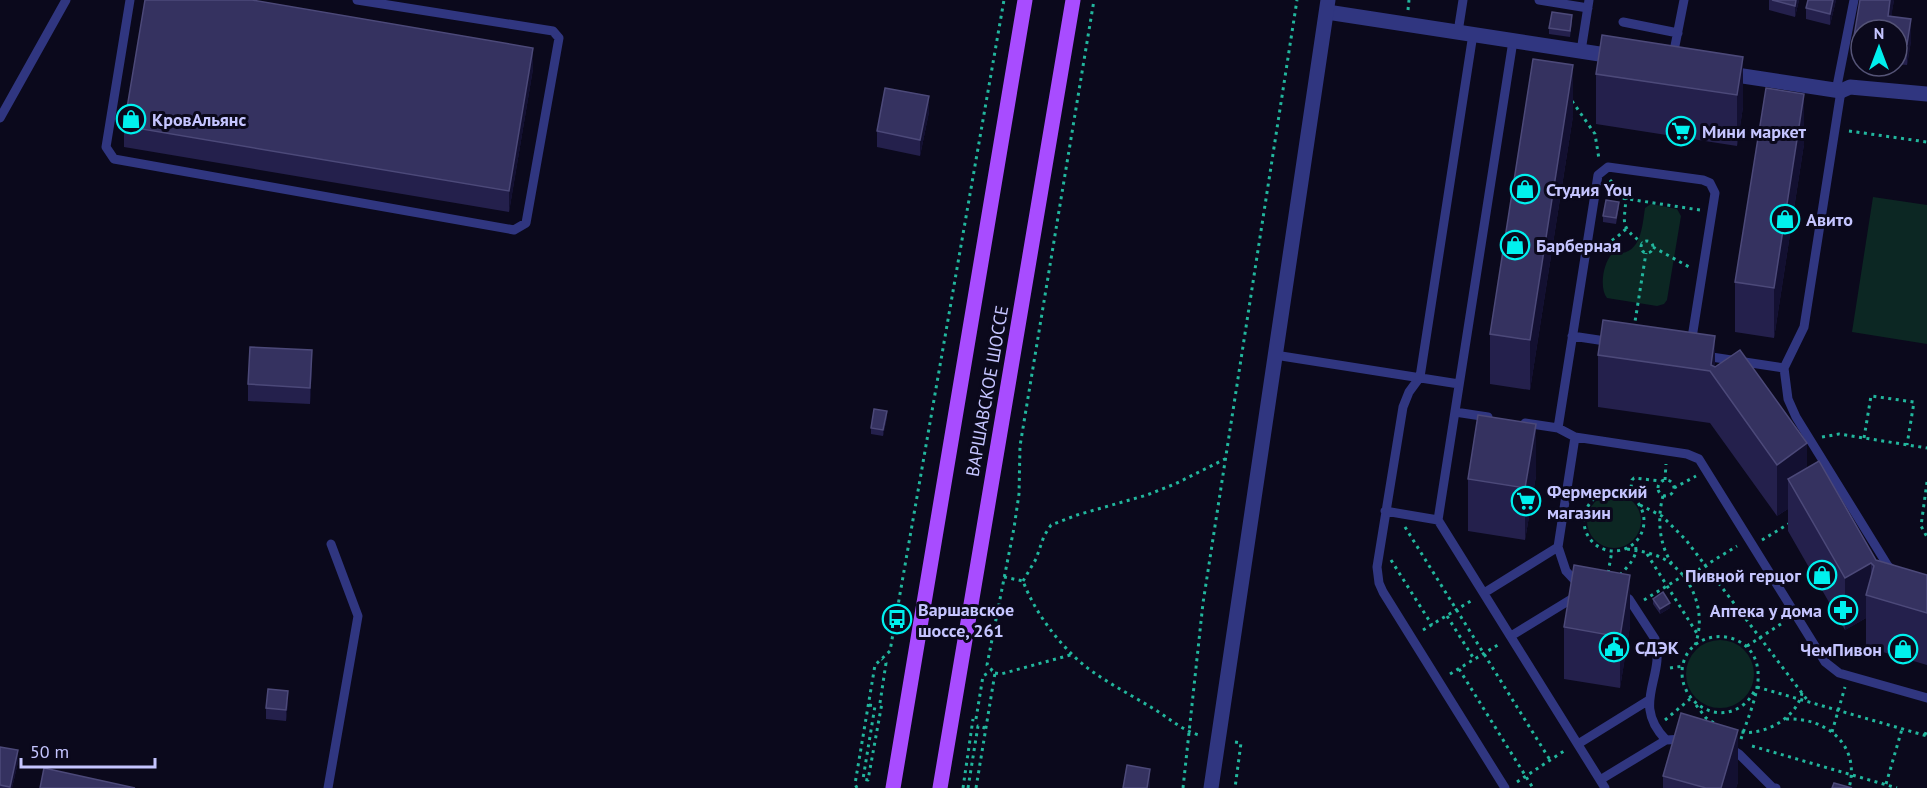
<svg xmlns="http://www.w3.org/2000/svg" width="1927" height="788" font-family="'PT Sans',sans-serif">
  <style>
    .green { fill: #0c2723 }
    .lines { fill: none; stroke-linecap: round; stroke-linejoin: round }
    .path { stroke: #22b69d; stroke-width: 3; stroke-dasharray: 3 4.5; stroke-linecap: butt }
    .service { stroke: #303680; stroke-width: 9 }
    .minor { stroke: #303680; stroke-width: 15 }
    .tertiary { stroke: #303680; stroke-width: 15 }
    .primary { stroke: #a84cff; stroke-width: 15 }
    .wall { fill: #24204c }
    .shaded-wall { fill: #131031 }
    .building { fill: #353260; stroke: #4c4979; stroke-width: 1.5 }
    .labels { text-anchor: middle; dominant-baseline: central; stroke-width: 6; stroke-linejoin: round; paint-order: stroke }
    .poi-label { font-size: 18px; font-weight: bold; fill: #c5c5ff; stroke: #0b091c; text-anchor: start }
    .street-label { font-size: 18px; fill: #c5c5ff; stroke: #0b091c }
  </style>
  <rect width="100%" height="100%" fill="#0b091c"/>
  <path class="green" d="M1873,197L1927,205V344L1852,332Z
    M1651,204L1677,209L1681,216L1667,300L1664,304L1657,306L1607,298C1599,288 1603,262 1613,253C1641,257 1642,228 1645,208Z
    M1587 521a27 27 0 1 1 54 0a27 27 0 1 1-54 0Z
    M1686 674a34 34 0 1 1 68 0a34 34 0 1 1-68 0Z"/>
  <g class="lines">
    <path class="path" d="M1408,10L1409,0
      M1572,101L1595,134L1599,159
      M1849,131L1927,142
      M1610,180L1626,199C1624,225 1620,226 1642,243
      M1608,196L1700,210
      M1641 247a6 6 0 1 1 12 0a6 6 0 1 1-12 0Z
      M1653,247L1691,268
      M1601,250L1602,247L1617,237L1626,229
      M1634,328L1646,253
      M1822,437L1839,434L1927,448
      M1864,438L1871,396L1914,402L1907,445
      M1658 488a8 8 0 1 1 16 0a8 8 0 1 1-16 0Z
      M1665,480L1666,464
      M1927,482L1921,526L1927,537
      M1674,488L1696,476
      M1584 521a30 30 0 1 1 60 0a30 30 0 1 1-60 0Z
      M1630,495L1632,480L1634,478L1661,481
      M1663,496C1657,519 1659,544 1672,564
      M1640,505L1662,516L1686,540L1808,701
      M1405,527L1550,760
      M1762,540L1790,523
      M1627,549C1640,551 1653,553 1664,559C1693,576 1707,613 1695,645
      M1647,554L1698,635
      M1391,560L1432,625
      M1608,573L1612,551
      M1620,575C1628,566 1639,556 1635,544
      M1004,577L1023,581C1036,616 1067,656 1099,676C1117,688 1136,698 1154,709C1170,719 1183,731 1202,736
      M1685,578L1737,546
      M1023,581L1036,559L1044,536L1051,525L1077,515L1147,495L1175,484L1225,459
      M1644,600L1683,576
      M1447,616L1474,659
      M1423,630L1474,599
      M1747,646L1784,622
      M1670,668L1683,666
      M1459,669L1533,788
      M995,673L1001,674L1074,654
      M1450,674L1501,643
      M1757,687L1927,736
      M880,703L886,663L882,659
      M869,705L875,706L863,779L868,780L882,703
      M1696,705L1706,718L1717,725
      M976,719L983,676L991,671
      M1786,719C1826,717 1861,745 1849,788
      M1665,720L1690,699
      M1734,731C1741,732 1748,733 1754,732C1775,729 1797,714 1802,693
      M1832,732L1845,687
      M1925,735L1927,729
      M1741,739C1747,720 1760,691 1758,672C1755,625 1685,625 1682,671C1681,703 1717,725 1743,705C1750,700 1753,693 1757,687
      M1235,742L1241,743L1235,788
      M1752,746L1897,788
      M1517,782L1567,749
      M1886,784L1902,729
      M857,788L855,784L875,665L890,651L1004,0
      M963,788L973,719
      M968,788L978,726L985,728
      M976,788L995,673L987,665L1014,528L1019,494L1020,446L1094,0
      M1183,788L1203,603L1297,0"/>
    <path class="service" d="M130,0L106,147L114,159L514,230L526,223L559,38L553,31L357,0
      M1539,0L1588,8
      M1623,22L1678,33
      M1458,32L1463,0
      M1473,34L1420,377L1409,392L1403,407L1377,567L1379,583L1383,592L1505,788
      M1513,41L1438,520L1605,788
      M1581,51L1589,0
      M1673,56L1684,0
      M1836,91L1854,0
      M1841,91L1804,327L1784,368L1788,399L1796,417L1888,566L1895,572
      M0,118L66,0
      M1572,336L1612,342
      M1275,355L1459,384
      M1705,356L1784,368
      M1455,412L1488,417
      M1525,423L1558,428L1575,437L1558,547L1566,571L1581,587
      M1558,428L1598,175L1608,167L1703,180L1710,183L1715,193L1691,344
      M1575,437L1687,454L1699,459L1825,662L1839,673L1927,698
      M1385,511L1438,520
      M1484,593L1558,547
      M1620,594L1629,599L1655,639C1666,678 1630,703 1666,740L1686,739
      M1511,636L1578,595
      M1578,744L1649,700
      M1728,747L1739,754L1772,787L1776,788
      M1600,780L1666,740
      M328,788L358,616L331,544"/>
    <path class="minor" d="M1327,12L1619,57
      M1723,73L1841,91L1850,87L1927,94"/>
    <path class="tertiary" d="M1211,788L1328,0"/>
    <path class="primary" d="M893,788L1025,0
      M940,788L1073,0"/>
  </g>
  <path class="wall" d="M1769,0H1799L1795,17L1769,10Z
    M1808,0H1836L1830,25L1806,19V8Z
    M1894,0L1891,16L1911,41L1907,65L1897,64V30H1861V58L1854,57V36Z
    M1572,21L1570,37L1549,34V28Z
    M1743,57V107L1737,146L1596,124V74Z
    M533,69L509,212L124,147V126Z
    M929,112L920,156L877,147V131Z
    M1573,116L1530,390L1490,384V334Z
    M1804,144L1774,338L1735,332V282Z
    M1619,207L1616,224L1603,222V216Z
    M1598,355L1715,367L1807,468L1876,560L1927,575V665L1866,647V618L1845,630L1788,531V509L1777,516L1710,423L1598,407Z
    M312,366L310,404L248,401V384Z
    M887,417L883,436L871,434V428Z
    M1536,476L1525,540L1468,531V479Z
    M1653,599L1670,608L1660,614L1653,604Z
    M1630,626L1620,688L1564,679V627Z
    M288,702L286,721L266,719V708Z
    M0,747L18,762L12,788H0Z
    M1663,776L1738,782L1736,788H1663Z"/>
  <path class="shaded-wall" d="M1796,0H1799L1795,17V6Z
    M1833,0H1836L1830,25V14Z
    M1890,0H1894L1889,30L1888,16Z
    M1911,19V41L1907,65V44Z
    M533,48V69L509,212V191Z
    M1743,57V107L1737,146V95Z
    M1573,65V116L1530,390V340Z
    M1804,94V144L1774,338V288Z
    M929,96V112L920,156V140Z
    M1715,336V378L1711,365Z
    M312,350V366L310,404V388Z
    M887,411V417L883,436V430Z
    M1536,424V476L1525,540V488Z
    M1807,443V495L1788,479V509L1777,516V465Z
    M1871,563V597L1866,595V618L1845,630V578Z
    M1630,575V626L1620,688V637Z
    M1670,603V608L1660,614V609Z
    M288,691V702L286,721V710Z
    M1738,730V782L1736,788H1721Z
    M18,750V762L12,788H10Z
    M1150,769V788H1147Z"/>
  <path class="building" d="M145,0H252L533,48L509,191L124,126Z
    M1772,0H1796L1795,6Z
    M1808,0H1833L1830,14L1806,8Z
    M1860,0H1890L1888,16L1911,19L1907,44L1897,42V30H1861V37L1854,36Z
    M1552,12L1572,15L1570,31L1549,28Z
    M1602,35L1743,57L1737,95L1596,74Z
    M1533,59L1573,65L1530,340L1490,334Z
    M885,88L929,96L920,140L877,131Z
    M1766,88L1804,94L1774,288L1735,282Z
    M1606,200L1619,202L1616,218L1603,216Z
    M1603,320L1715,336L1711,365L1715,367L1740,350L1807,443L1777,465L1710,371L1598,355Z
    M250,347L312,350L310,388L248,384Z
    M874,409L887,411L883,430L871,428Z
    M1478,415L1536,424L1525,488L1468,479Z
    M1819,461L1876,560L1927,575V613L1866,595L1874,566L1871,563L1845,578L1788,479Z
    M1574,565L1630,575L1620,637L1564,627Z
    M1663,592L1670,603L1660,609L1653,599Z
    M268,689L288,691L286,710L266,708Z
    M1681,713L1738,730L1721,788H1706L1663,776Z
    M0,747L18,750L10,787L0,785Z
    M1127,765L1150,769L1147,788H1123Z
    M44,768L135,788H40Z
    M1834,783L1852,788H1832Z"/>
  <defs>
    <g id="shop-ring" transform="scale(1.5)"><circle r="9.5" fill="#0b091c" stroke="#00f0ee" stroke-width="1.5"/><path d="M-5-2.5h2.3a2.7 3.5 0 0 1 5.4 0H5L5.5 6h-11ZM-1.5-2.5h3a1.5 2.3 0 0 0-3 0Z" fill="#00f0ee"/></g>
    <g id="supermarket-ring" transform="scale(1.5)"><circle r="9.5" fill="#0b091c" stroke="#00f0ee" stroke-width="1.5"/><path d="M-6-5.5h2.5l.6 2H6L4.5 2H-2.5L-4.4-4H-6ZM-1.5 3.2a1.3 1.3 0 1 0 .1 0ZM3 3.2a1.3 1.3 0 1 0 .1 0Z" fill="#00f0ee"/></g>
    <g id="pharmacy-ring" transform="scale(1.5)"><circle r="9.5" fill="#0b091c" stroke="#00f0ee" stroke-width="1.5"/><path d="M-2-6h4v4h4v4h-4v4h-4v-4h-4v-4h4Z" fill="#00f0ee"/></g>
    <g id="bus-ring" transform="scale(1.5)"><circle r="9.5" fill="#0b091c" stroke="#00f0ee" stroke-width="1.5"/><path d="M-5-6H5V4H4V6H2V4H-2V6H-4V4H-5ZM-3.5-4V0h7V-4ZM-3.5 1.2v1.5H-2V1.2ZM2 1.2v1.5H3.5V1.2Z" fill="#00f0ee"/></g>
    <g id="civic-ring" transform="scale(1.5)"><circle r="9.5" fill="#0b091c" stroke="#00f0ee" stroke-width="1.5"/><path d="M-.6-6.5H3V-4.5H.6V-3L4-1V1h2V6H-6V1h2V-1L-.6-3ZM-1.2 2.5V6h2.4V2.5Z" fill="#00f0ee"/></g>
  </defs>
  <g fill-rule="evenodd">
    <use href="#shop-ring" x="131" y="119"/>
    <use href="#supermarket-ring" x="1681" y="131"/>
    <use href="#shop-ring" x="1525" y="189"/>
    <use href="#shop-ring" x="1785" y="219"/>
    <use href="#shop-ring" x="1515" y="245"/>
    <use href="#supermarket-ring" x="1526" y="501"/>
    <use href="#shop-ring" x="1822" y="575"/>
    <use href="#pharmacy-ring" x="1843" y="610"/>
    <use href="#bus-ring" x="897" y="619"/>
    <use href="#civic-ring" x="1614" y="647"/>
    <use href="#shop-ring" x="1903" y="649"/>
  </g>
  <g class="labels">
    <g class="poi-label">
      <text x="152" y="119">КровАльянс</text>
      <text x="1702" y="131">Мини маркет</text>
      <text x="1546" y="189">Студия You</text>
      <text x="1806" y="219">Авито</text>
      <text x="1536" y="245">Барберная</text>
      <text x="1547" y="491">Фермерский<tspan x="1547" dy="21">магазин</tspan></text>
      <text x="1801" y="575" text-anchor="end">Пивной герцог</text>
      <text x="918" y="609">Варшавское<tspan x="918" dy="21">шоссе, 261</tspan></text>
      <text x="1822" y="610" text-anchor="end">Аптека у дома</text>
      <text x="1635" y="647">СДЭК</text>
      <text x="1882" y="649" text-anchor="end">ЧемПивон</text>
    </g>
    <g class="street-label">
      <text transform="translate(987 391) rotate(-80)">ВАРШАВСКОЕ ШОССЕ</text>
    </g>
  </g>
  <g transform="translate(1879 48)"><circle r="28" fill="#0b091c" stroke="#555477" stroke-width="1.5"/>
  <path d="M0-4.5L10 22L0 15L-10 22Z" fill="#00f0ee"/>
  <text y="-9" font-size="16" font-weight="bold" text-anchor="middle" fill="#c5c5ff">N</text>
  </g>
  <path d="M21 758v9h134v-9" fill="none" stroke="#c5c5ff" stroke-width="3"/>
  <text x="30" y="758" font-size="18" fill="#c5c5ff" stroke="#0b091c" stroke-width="4.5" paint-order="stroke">50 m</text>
</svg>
